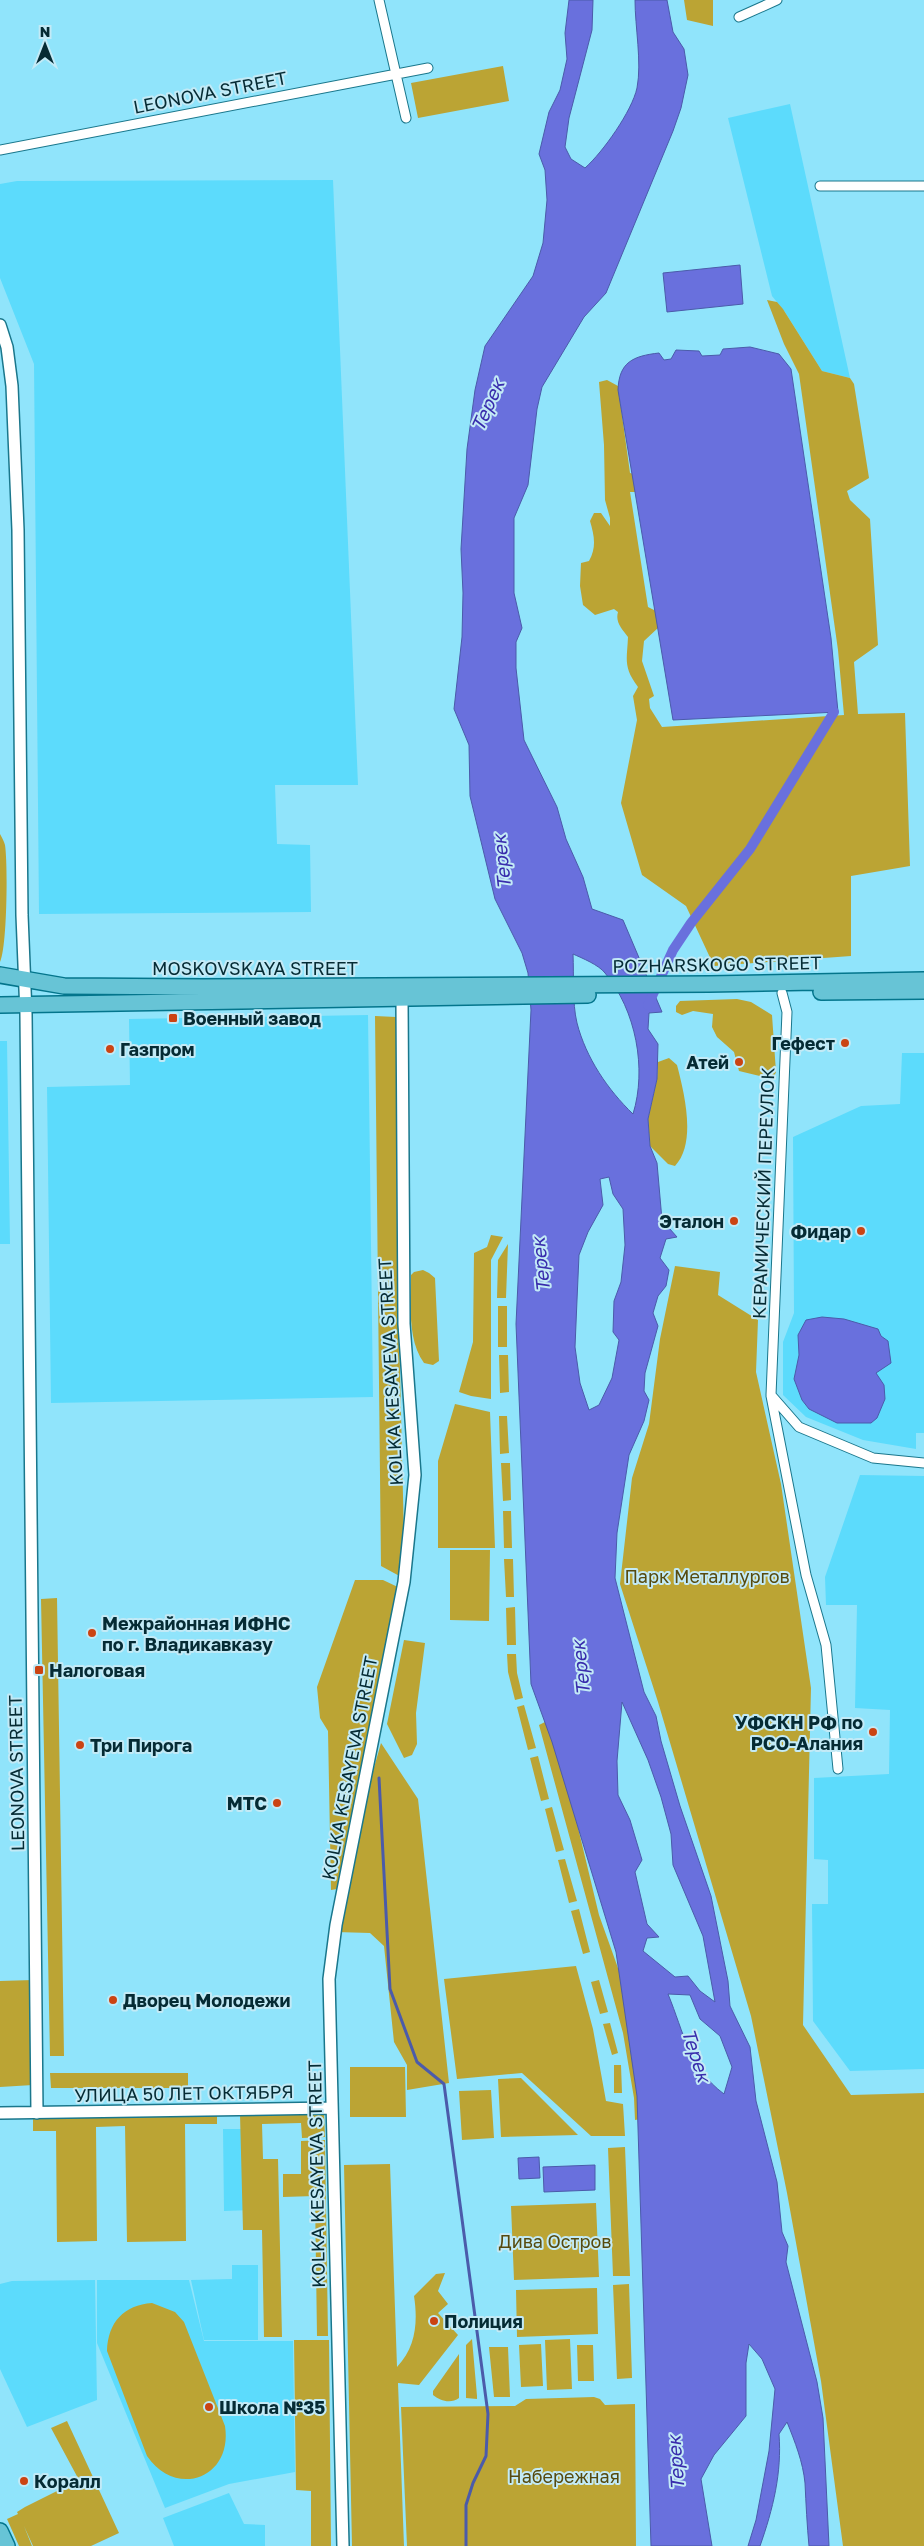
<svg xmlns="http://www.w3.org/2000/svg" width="924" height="2546" font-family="'Golos Text',sans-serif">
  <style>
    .built { fill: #5cdbfc }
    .green { fill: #bba434 }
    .water { fill: #6970dd; stroke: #4b5baa; fill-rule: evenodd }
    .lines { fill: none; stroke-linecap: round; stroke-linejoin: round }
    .stream { stroke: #4b5baa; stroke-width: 3 }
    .canal { stroke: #6970dd; stroke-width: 10 }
    .minor-casing { stroke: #1a778c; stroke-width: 11 }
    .tertiary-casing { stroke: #1a778c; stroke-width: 14 }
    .primary-casing { stroke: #03758c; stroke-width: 18 }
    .minor { stroke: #fff; stroke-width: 9 }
    .tertiary { stroke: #fff; stroke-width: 11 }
    .primary { stroke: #67c4d6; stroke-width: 15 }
    .poi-dot { fill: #cb4312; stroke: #c3eaf6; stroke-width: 2 }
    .labels { text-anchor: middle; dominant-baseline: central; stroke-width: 4; stroke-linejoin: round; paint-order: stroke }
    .street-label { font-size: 18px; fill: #052b34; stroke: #c3eaf6 }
    .poi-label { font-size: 18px; font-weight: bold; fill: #052b34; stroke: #c3eaf6; text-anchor: start }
    .park-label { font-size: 18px; fill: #564a0e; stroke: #c3eaf6 }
    .water-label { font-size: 19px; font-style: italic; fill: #382cac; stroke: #c3eaf6 }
  </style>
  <rect width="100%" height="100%" fill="#90e4fb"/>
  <path class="built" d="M790,104L850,378L822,371L785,312L772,296L728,118Z
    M333,180L358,785H275L277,844L310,845L311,912L39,914L34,364L0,278V184L17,181Z
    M368,1015L373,1397L51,1403L47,1087L130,1085L129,1019Z
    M0,1041H7L10,1244H0Z
    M902,1053H924V1433H916V1449L863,1440L806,1417L783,1395V1342L794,1313L793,1137L861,1106L900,1104Z
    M860,1475L924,1476V2069L850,2071L813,2021L812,1904H828V1860L814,1859V1778L889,1774L890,1710L855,1708L857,1605H826L825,1577Z
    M223,2129H249L251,2210L224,2211Z
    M232,2265H258V2340H204L191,2280L232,2279Z
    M95,2280L97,2400L27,2427L0,2369V2284L12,2281Z
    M97,2280H189L204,2341H293L295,2472L229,2484L165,2508L97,2343Z
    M229,2493L244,2524L265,2525V2546H174L163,2518Z"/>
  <path class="green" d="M684,0H713V26L687,20Z
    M503,66L509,101L418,118L411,83Z
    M767,300L777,302L783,309L822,371L850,378L854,384L869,478L847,491L850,500L870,519L878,645L854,662L858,714L905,713L910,866L851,876V956L714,966L686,906L642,875L621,803L637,720L633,696L638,687C623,667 627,660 628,637C622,629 615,622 618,612L614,609L595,615L583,605L580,586L581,563L589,561C597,547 594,535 590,521L594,513H601L610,526V518L605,500L604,445L599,382L607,380L618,386L630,473L637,475L636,492H630L648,607L658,612L659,627L644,641L642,661L654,696L649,699L650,708L662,727L844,715L838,650L799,374L784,344Z
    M0,834C2,838 4,841 5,845C8,864 7,949 0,962Z
    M737,999L751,1002L772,1015L776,1072L773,1079L739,1071L734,1052L717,1037L712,1027L713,1014L693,1011L682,1015L676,1012V1006L680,1001Z
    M375,1016L396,1017L397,1247L405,1579L381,1566Z
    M669,1058L677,1065C684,1092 697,1143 675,1166L668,1164L650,1146L648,1119L657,1079L658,1062Z
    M491,1235L503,1237L491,1260V1399L471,1396L459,1392L473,1342L474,1253L487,1247Z
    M508,1244L506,1298H497L498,1260Z
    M675,1266L720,1272L718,1295L758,1320L756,1372L781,1484L811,1688L803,2025L851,2095L924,2093V2546H843L821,2381L787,2193L751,2016L658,1702L620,1584L632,1478L649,1424L660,1339Z
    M423,1270L429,1273L435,1278L439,1361L433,1365L424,1363C407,1339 411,1304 411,1275L414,1272Z
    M498,1306H507V1347H498Z
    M499,1355H508L509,1392L500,1393Z
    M455,1404L490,1412L495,1548H438V1461Z
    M499,1416H507L509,1453L500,1454Z
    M501,1463H510L511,1500L503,1501Z
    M503,1511H511L512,1548H504Z
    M450,1550H490L489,1621L450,1620Z
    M504,1559H513L514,1597H506Z
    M355,1580H383L402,1589L337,1889L331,1890L328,1731L320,1718L317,1687Z
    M57,1598L64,2056H50L41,1599Z
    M515,1607L516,1645H507L506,1608Z
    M404,1640L425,1643L416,1713L417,1744L412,1755L404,1758L387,1724Z
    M507,1654H516L517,1673L523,1698L515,1700L508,1672Z
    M524,1705L536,1748L528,1750L517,1707Z
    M547,1721L554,1728L599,1915L623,1982L647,2118L635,2120L634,2098L623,2033L539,1725Z
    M381,1743L418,1799L449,2083L407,2090V2065L394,2042L384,1946L370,1933L336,1932L366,1796Z
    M538,1756L549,1799L541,1801L530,1758Z
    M552,1807L564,1850L556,1852L545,1809Z
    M565,1859L577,1901L569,1903L558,1860Z
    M579,1909L590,1952L583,1954L571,1911Z
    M576,1966L593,2029L606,2101L623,2104L625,2136H591L522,2073L457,2079L444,1979Z
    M33,1980V2085L0,2087V1981Z
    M599,1980L608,2012L600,2014L591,1982Z
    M610,2023L618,2053L612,2055L603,2024Z
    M614,2065H621L622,2093H614Z
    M350,2067H405L406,2117H350Z
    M50,2073H188V2088H51Z
    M521,2078L578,2135L501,2137L498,2079Z
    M491,2090L494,2138L462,2140L459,2091Z
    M217,2112V2124H185L186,2241L127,2242L125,2126L96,2127L97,2241L57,2242L56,2131H33V2115Z
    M324,2112L325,2137L302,2138L301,2123L262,2124L263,2159H278L282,2337H264L262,2230H243L240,2114Z
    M325,2140L328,2336H317L315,2196L283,2197V2174H301V2141Z
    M625,2147L630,2276H613L608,2148Z
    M390,2164L397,2367C416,2347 418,2322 414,2296L436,2274L445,2273L438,2291L448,2304L438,2313L458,2335L419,2385L398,2383L404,2546H352L344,2165Z
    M596,2203L599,2277L514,2280L511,2206Z
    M629,2284L632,2378L617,2379L613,2285Z
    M597,2288L598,2334L517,2337L516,2290Z
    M152,2303L175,2312L184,2322L225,2426C233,2478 176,2499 147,2456L107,2351C108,2322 124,2305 152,2303Z
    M472,2339L477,2396V2399L466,2398V2345Z
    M570,2339L572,2389L547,2390L545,2340Z
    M294,2340H329L331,2546H311V2491L296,2490Z
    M541,2344L543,2386L521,2387L519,2345Z
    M577,2345H593L594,2381H578Z
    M489,2347H508L510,2397H494Z
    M459,2354V2398C451,2404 440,2401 433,2395V2391Z
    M594,2397L600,2399L605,2405L635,2404L636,2546H407L401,2407L515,2406L526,2399Z
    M67,2421L119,2533L91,2546H33L24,2526L32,2546H19L7,2519L18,2514L17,2512L25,2507L79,2480L51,2428Z"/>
  <path class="water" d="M569,0H593L592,30L569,118L565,147L571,159L585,168C603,152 632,111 637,88C642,62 635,27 635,0H667L673,32L684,49L688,75L681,108L673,131L606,293L584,317L542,387L537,409L528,485L514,518V593L522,628L516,642V668L524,740L557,807L566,839L583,877L592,909L623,920L662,1012L649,1013L648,1029L658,1044L657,1079L648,1119L650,1146L657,1163L662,1220L677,1237L666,1239L660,1258L669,1270L666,1286L658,1296L653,1313L658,1326L645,1373L644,1391L649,1400L644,1421L629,1455L617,1533L615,1578L644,1692L656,1716L661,1741L680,1806L711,1896L728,1981L730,2006L750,2047L756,2101L777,2182L782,2232L788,2246L786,2262L817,2382L823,2418L829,2546H809C807,2525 806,2504 805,2483C803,2462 795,2442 787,2422L779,2434C782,2473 773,2509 760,2546H748L756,2520L769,2451L775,2389L762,2359L749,2344L746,2363V2416L714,2455L701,2479L712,2546H651L637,2096L616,1952L552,1742L531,1684L516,1324L531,1010L528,973L522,953L495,899L470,796L469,745L454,709L462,637L463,593L461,549L467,449L475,390L485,346L533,276L543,243L547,200L545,170L539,154L549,112L560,90L567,59L565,33ZM573,954C582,958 599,965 605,973C636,1010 647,1069 633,1114C608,1090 586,1058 577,1023C572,1002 574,976 573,954ZM609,1177L613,1194L623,1209L625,1245L621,1282L614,1301L613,1332L619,1340L612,1378L599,1405L589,1410L580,1383L575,1347L577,1300L579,1255L588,1232L603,1205L600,1179ZM622,1702L648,1760L661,1797L671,1834L673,1865L703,1936L715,2002L700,1991L688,1976L675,1977L643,1951L647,1938L659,1937L647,1924L635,1872L642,1860L630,1820L618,1795L617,1761ZM668,1994L690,1995L700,2019L720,2036L732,2067L724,2094C689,2068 684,2033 668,1994Z
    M740,265L743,304L667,312L663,273Z
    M750,347L779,354L791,369L831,638L838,712L673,720L618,390C619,362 633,356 659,353L664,360L671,359L676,350L699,351L702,356L720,355L723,349Z
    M822,1317L844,1319L878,1329L881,1336L888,1341L891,1363L876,1373L884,1385L885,1399L877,1418L871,1423H837L809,1409L802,1400L794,1379L799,1355L798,1335L806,1320Z
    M539,2157L540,2178L519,2179L518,2158Z
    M595,2165V2190L544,2192L543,2167Z"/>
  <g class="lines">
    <path class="stream" d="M379,1778L390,1989L417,2062L444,2084L488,2414L486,2456L473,2483L466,2505V2546"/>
    <path class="canal" d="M648,1005L673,950L691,923L750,849L834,712"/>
    <g class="minor-casing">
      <path id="minor" d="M379,0L406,118
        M739,17L777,0
        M0,150L428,68
        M820,186H924
        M782,993L787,1012L771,1395L799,1427L873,1458L924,1463
        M771,1396L806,1575L826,1645L838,1769"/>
    </g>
    <g class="tertiary-casing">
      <path id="tertiary" d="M0,325L7,347L12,386L18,530L22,915L26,1014L37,2113
        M0,2113L332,2108
        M343,2546L329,1979L336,1925L404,1582L415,1475L404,1324L402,999"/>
    </g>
    <g class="primary-casing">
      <path id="primary" d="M0,975L64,986L203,987L709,984L924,980
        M821,992L924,991
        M0,1005L588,995
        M0,2531L7,2546"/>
    </g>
    <use href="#minor" class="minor"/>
    <use href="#tertiary" class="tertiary"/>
    <use href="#primary" class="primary"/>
  </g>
  <g class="poi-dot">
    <rect x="168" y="1013" width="10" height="10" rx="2.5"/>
    <circle cx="845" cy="1043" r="5"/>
    <circle cx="110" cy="1049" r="5"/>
    <circle cx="739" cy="1062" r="5"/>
    <circle cx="734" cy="1221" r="5"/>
    <circle cx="861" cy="1231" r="5"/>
    <circle cx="92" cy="1633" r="5"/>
    <rect x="34" y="1665" width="10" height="10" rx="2.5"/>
    <circle cx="873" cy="1732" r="5"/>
    <circle cx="80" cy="1745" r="5"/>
    <circle cx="277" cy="1803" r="5"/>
    <circle cx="113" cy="2000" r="5"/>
    <circle cx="434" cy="2321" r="5"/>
    <circle cx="209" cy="2407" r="5"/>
    <circle cx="24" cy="2481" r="5"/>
  </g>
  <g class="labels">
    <g class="street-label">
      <text transform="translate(210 92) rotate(-11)">LEONOVA STREET</text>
      <text transform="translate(717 964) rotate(-1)">POZHARSKOGO STREET</text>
      <text x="255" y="968">MOSKOVSKAYA STREET</text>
      <text transform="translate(763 1193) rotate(-88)">КЕРАМИЧЕСКИЙ ПЕРЕУЛОК</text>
      <text transform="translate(390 1372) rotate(-93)">KOLKA KESAYEVA STREET</text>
      <text transform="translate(349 1768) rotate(-79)">KOLKA KESAYEVA STREET</text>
      <text transform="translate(16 1773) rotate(-91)">LEONOVA STREET</text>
      <text transform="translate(184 2093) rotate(-1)">УЛИЦА 50 ЛЕТ ОКТЯБРЯ</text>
      <text transform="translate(316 2174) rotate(-91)">KOLKA KESAYEVA STREET</text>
    </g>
    <g class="poi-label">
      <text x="183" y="1018">Военный завод</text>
      <text x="835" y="1043" text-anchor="end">Гефест</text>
      <text x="120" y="1049">Газпром</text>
      <text x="729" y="1062" text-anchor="end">Атей</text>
      <text x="724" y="1221" text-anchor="end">Эталон</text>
      <text x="851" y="1231" text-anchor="end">Фидар</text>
      <text x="102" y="1623">Межрайонная ИФНС<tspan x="102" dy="21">по г. Владикавказу</tspan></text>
      <text x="49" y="1670">Налоговая</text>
      <text x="863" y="1722" text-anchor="end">УФСКН РФ по<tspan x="863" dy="21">РСО-Алания</tspan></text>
      <text x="90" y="1745">Три Пирога</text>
      <text x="267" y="1803" text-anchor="end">МТС</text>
      <text x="123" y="2000">Дворец Молодежи</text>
      <text x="444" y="2321">Полиция</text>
      <text x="219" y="2407">Школа №35</text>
      <text x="34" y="2481">Коралл</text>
    </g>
    <g class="park-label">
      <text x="707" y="1576">Парк Металлургов</text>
      <text x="555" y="2241">Дива Остров</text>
      <text x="564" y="2476">Набережная</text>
    </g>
    <g class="water-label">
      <text transform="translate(487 405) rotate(-66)">Терек</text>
      <text transform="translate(501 862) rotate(-96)">Терек</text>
      <text transform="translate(540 1265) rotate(-96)">Терек</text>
      <text transform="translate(580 1668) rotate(-96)">Терек</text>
      <text transform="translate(697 2055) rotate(72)">Терек</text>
      <text transform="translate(675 2463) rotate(-94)">Терек</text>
    </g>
  </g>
  <g transform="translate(45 45)" stroke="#c3eaf6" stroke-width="4" paint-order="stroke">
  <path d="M0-4L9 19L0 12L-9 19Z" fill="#052b34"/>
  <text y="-8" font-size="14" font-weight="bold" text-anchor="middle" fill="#052b34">N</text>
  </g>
</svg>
